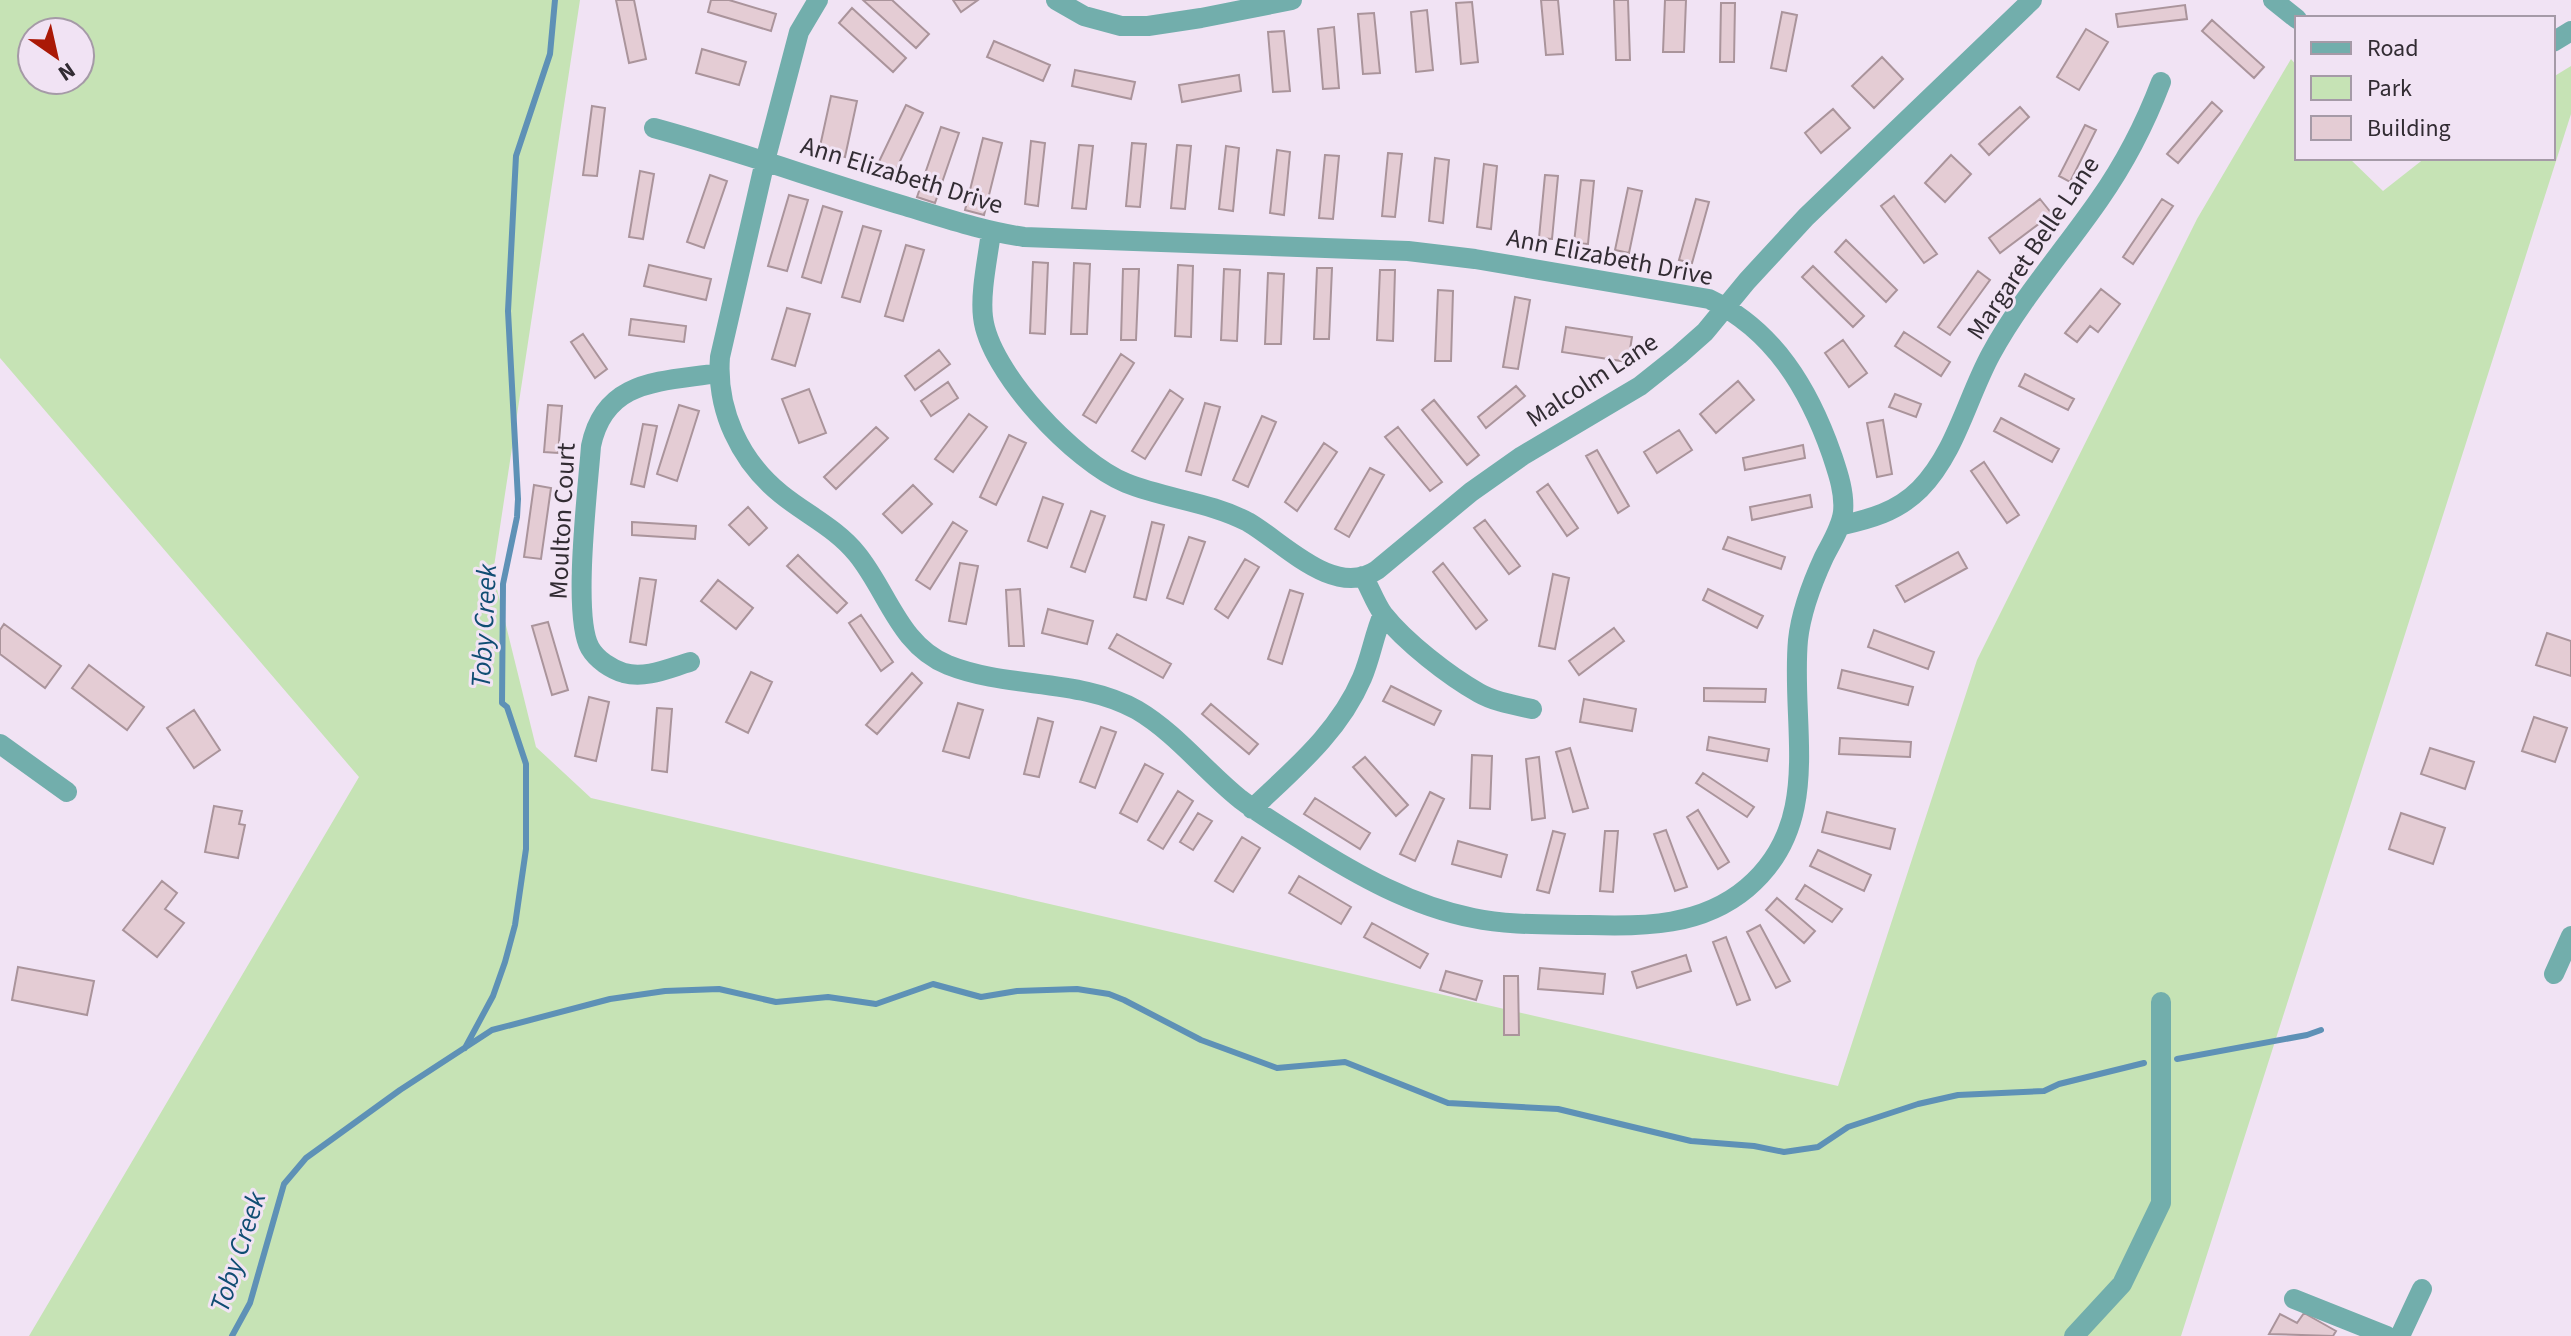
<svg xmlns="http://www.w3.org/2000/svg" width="2571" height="1336" font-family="'Source Sans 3',sans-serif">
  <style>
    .green { fill: #c6e3b5; fill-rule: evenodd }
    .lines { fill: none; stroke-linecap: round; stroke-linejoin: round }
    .stream { stroke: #5e91b6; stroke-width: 6 }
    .building { fill: #e4ccd4; stroke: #aa949b; stroke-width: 2 }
    .minor { stroke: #72aeac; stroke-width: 20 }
    .labels { text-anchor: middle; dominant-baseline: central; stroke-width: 6; stroke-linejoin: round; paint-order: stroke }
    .street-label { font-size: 26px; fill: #322c33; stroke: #f1e3f4 }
    .water-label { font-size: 28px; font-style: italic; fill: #104d73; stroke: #f1e3f4 }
  </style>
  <rect width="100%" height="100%" fill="#f1e3f4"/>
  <path class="green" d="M0,0H580L493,573L536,747L591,798L1838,1086L1977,660L2197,219L2291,59L2297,66V158H2349L2383,191L2425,158H2553V77L2571,66V114L2181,1336H29L359,777L0,358ZM32,32H80V80H32Z"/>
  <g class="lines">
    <path class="stream" d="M465,1048L493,996L505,962L515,925L526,849V764L507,707L502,703L503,584L517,517L518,499L508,311L516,156L550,54L555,0
      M2177,1059L2307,1035L2321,1030
      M232,1336L250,1303L284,1184L306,1158L400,1090L492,1030L610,999L665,991L719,989L776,1002L828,997L876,1004L933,984L981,997L1017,991L1077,989L1109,994L1124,1000L1201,1040L1277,1068L1345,1062L1448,1103L1558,1109L1691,1141L1754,1146L1784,1152L1818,1147L1848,1127L1918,1104L1958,1095L2044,1091L2059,1084L2144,1063"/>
  </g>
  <path class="building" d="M616,0H634L646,59L629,63Z
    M711,0H729L776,14L771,31L708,12Z
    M863,0H892L929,34L916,48Z
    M953,0H978L961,12Z
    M1541,0H1558L1563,54L1546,55Z
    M1614,0H1628L1630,60H1616Z
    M1665,0H1686L1684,52H1663Z
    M1472,2L1478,62L1461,64L1456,3Z
    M1721,3H1735L1734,62H1720Z
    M2185,5L2187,19L2118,27L2116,14Z
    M852,8L906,58L893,72L839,23Z
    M1427,10L1433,70L1416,72L1411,12Z
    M1782,12L1797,15L1786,71L1771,68Z
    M1374,13L1380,73L1363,74L1358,14Z
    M2212,20L2264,67L2254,78L2202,31Z
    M1334,27L1339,88L1323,89L1318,29Z
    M2086,29L2108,42L2079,90L2057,77Z
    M1284,31L1290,91L1273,92L1268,32Z
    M994,41L1050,65L1043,81L987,57Z
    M702,49L746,62L739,85L696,73Z
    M1882,57L1903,79L1874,108L1852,86Z
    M1075,70L1135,82L1131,99L1072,86Z
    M1239,75L1241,91L1182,102L1179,85Z
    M831,96L857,101L845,157L819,151Z
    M2212,102L2222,111L2178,163L2167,154Z
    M906,105L923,113L891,180L874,172Z
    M592,106L605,108L597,176L583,175Z
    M2020,107L2029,117L1989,155L1979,144Z
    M1833,109L1850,128L1821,153L1805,133Z
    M2085,125L2096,130L2070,182L2059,176Z
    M941,127L959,133L935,203L917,197Z
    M983,138L1002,143L984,215L965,210Z
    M1031,141L1045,143L1038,206L1025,204Z
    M1132,143L1146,144L1140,207L1126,206Z
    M1079,145L1093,146L1086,209L1072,208Z
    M1177,145L1191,146L1185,209L1171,208Z
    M1226,146L1239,148L1233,211L1219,209Z
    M1277,150L1290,152L1284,215L1270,213Z
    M1388,153L1402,154L1395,217L1382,216Z
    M1325,155L1339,156L1333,219L1319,218Z
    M1951,155L1971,174L1945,202L1925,183Z
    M1435,158L1449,160L1443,223L1429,221Z
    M1484,164L1497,166L1491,229L1477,227Z
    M640,171L654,174L643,239L629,237Z
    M710,175L727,181L704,248L687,242Z
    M1545,175L1558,176L1552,239L1539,238Z
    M1581,180L1594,181L1588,244L1574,243Z
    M1628,188L1642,191L1629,253L1615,250Z
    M789,195L808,200L787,271L768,266Z
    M1894,196L1937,254L1924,263L1881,206Z
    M1696,199L1709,202L1692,263L1679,260Z
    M2040,199L2052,214L2000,253L1989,238Z
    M2162,199L2173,206L2133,264L2123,257Z
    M823,206L842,212L821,283L802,277Z
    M863,226L881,231L860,302L842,297Z
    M1846,240L1897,290L1886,302L1835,252Z
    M906,245L924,250L903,321L885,316Z
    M1033,262L1048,263L1045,334L1030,333Z
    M1074,263L1090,264L1087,334H1071Z
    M649,265L711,279L706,300L644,286Z
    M1178,265L1193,266L1191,337L1175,336Z
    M1813,266L1864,316L1853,327L1802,277Z
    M1317,268H1332L1329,339H1314Z
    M1123,269H1139L1136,340H1121Z
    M1224,269L1240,270L1237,341L1221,340Z
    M1380,270H1395L1393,341L1377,340Z
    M1978,271L1990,280L1950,335L1938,327Z
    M1268,273L1284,274L1281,344H1265Z
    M2101,289L2120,304L2098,332L2090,326L2077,342L2065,333Z
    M1438,290L1453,291L1451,361H1435Z
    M1515,297L1530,300L1518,369L1503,367Z
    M787,308L810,314L795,366L772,359Z
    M631,319L686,326L684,342L629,335Z
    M1566,327L1632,337L1628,362L1562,352Z
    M1904,332L1950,362L1941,376L1895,346Z
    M583,334L607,369L595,378L571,342Z
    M1843,340L1867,373L1849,387L1825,353Z
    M939,350L950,364L915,390L905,376Z
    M1121,354L1134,363L1096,423L1083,415Z
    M2025,374L2074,399L2068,410L2019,386Z
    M1738,381L1754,400L1716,433L1700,414Z
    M948,382L958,398L931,416L921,401Z
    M1516,386L1525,396L1486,428L1478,417Z
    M809,389L826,433L799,443L782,399Z
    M1170,390L1183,399L1145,459L1132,451Z
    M1895,394L1921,404L1916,417L1889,407Z
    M1434,400L1479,455L1467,465L1422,410Z
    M1205,403L1220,407L1201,475L1186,471Z
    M548,405L562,406L558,453L544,452Z
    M679,405L699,411L677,481L657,474Z
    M969,414L987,427L953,472L935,459Z
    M1262,416L1276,422L1248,487L1233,480Z
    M2001,418L2059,449L2052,462L1994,431Z
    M1883,420L1892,474L1877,477L1867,423Z
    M643,424L657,426L644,487L631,484Z
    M876,427L888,438L836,489L824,477Z
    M1398,427L1442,482L1430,491L1385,437Z
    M1679,430L1692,450L1657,473L1644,452Z
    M1009,435L1026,443L996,505L980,497Z
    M1324,443L1337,452L1297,511L1285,502Z
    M1803,445L1805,458L1745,470L1743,458Z
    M1597,450L1629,506L1618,513L1586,456Z
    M1984,462L2019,515L2007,523L1971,471Z
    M1370,468L1384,475L1349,537L1335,529Z
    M1548,484L1578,528L1567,536L1537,492Z
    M534,485L551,488L541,559L524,557Z
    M913,485L932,504L902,533L883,514Z
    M1810,495L1812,507L1752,520L1750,507Z
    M1043,497L1063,504L1047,548L1028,541Z
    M748,507L767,528L749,545L729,525Z
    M1091,511L1105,516L1085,572L1071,567Z
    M1485,520L1520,566L1509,574L1474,528Z
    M632,522L696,526L695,539L632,535Z
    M953,522L967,531L930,589L916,580Z
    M1152,522L1164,525L1146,600L1134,597Z
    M1189,537L1205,542L1183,604L1167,598Z
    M1728,537L1785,557L1781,569L1723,549Z
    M1958,552L1967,568L1905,602L1896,586Z
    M798,555L847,603L837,613L787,566Z
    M1245,559L1259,567L1228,618L1215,609Z
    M960,563L978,566L966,624L949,621Z
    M1443,563L1487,620L1476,629L1433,572Z
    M1553,574L1569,578L1555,649L1539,646Z
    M640,578L656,580L646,645L630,642Z
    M718,580L753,608L736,629L701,601Z
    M1020,589L1024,646H1009L1006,590Z
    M1708,589L1763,616L1757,628L1703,600Z
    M1290,590L1303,594L1282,664L1268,659Z
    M1048,609L1093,621L1087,644L1042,633Z
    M861,615L893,662L881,671L849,623Z
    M548,622L568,690L552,695L532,626Z
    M4,624L61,666L45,688L0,654V630Z
    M1614,628L1624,641L1579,675L1569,661Z
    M1874,630L1934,652L1928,669L1868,647Z
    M2547,633L2571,641V676L2536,665Z
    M1117,634L1171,664L1163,678L1109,648Z
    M89,665L144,707L127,730L72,688Z
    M1842,670L1913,687L1908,705L1838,688Z
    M751,672L772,682L748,733L726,722Z
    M912,673L922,683L877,734L866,725Z
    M1391,686L1441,711L1434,725L1383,701Z
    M1704,688L1766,689L1765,702L1704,701Z
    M589,697L609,702L596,761L575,756Z
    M1584,699L1636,709L1632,731L1580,722Z
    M958,703L983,710L969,758L943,751Z
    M1211,704L1258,744L1249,754L1202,714Z
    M657,708L672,709L667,772L652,770Z
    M194,710L220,750L194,768L167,728Z
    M2534,717L2567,728L2555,762L2522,751Z
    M1038,718L1053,722L1039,777L1024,774Z
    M1101,727L1116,732L1095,788L1080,782Z
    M1709,737L1769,749L1767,761L1707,750Z
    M1840,738L1911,742L1910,757L1839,754Z
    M1570,748L1588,808L1573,812L1556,752Z
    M2430,748L2474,762L2465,789L2421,774Z
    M1472,755L1492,756L1490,809L1470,808Z
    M1365,757L1408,805L1396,816L1353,767Z
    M1539,757L1545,818L1532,820L1526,759Z
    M1145,764L1163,774L1137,822L1120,813Z
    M1703,773L1754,807L1747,817L1696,783Z
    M1178,791L1193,801L1163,849L1148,840Z
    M1430,792L1444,799L1415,861L1400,854Z
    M1315,798L1370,833L1360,849L1304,814Z
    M214,806L242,811L239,824L245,825L238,858L205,852Z
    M1698,810L1729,862L1718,869L1687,817Z
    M1827,812L1895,829L1890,849L1822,832Z
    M1198,813L1212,821L1193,850L1180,842Z
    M2401,813L2445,828L2433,864L2389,849Z
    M1666,830L1687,887L1675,891L1654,834Z
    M1553,831L1565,834L1549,893L1537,890Z
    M1605,831H1618L1613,892L1600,891Z
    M1242,837L1260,848L1233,892L1215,881Z
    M1458,841L1507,855L1501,877L1452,864Z
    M1818,850L1871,875L1864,891L1810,866Z
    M1299,876L1351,907L1341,924L1289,893Z
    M162,881L177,893L165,909L184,923L157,957L123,930Z
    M1805,885L1842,909L1832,922L1796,899Z
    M1777,898L1815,931L1804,943L1766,910Z
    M1372,923L1428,954L1420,968L1364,937Z
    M1760,925L1790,981L1776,988L1747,932Z
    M1726,937L1750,1000L1737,1005L1713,942Z
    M1686,955L1691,971L1637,988L1632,972Z
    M18,967L94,981L87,1015L12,1000Z
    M1540,968L1605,974L1603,994L1538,989Z
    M1446,971L1482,981L1476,1000L1440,990Z
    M1504,976H1518L1519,1035H1504Z
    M2304,1313L2336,1331L2333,1336L2269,1334L2280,1314L2297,1323Z"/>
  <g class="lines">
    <path class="minor" d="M1056,0L1084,16L1121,26H1148L1201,18L1292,0
      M2273,0L2297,19
      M2553,42L2571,31
      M654,128C739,151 821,181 905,206C945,218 983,231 1024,237L1408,251L1475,259L1709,299C1774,330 1809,389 1832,455C1838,473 1845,493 1843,512C1841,528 1831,543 1824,557C1812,583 1801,612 1798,640C1790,727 1825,822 1747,888C1702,926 1644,927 1589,925C1551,924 1510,926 1473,918C1412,906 1357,875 1305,842C1283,828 1261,815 1240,799C1205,771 1176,733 1137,710C1080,678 1008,689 948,665C899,645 888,592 857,554C836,528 807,515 781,494C740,461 716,410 720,357L765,161L799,32L818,0
      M991,232C988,257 980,292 983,317C989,372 1075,462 1126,483C1166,499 1210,502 1248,522C1283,542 1334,599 1377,570L1471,492L1522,456L1640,386L1679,355L1705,332L1747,281L1806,217L2032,0
      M1839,526C1870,519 1897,512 1920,489C1956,452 1967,398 1991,354C2021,299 2063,252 2099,200C2125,163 2145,124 2161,82
      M1363,576C1370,588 1375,603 1383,614C1405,642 1449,676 1479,693C1495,702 1514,705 1532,709
      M690,662C669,668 646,679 624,673C611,669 597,660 590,648C572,616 588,488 591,446C605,378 662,382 718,373
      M0,744L67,792
      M1252,809C1294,769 1339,732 1362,678C1371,657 1374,635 1383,614
      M2554,974L2571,936
      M2294,1299L2387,1336
      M2074,1336L2122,1284L2161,1203V1002
      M2400,1336L2422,1289"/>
  </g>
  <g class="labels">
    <g class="street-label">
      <text transform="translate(902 175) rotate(17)">Ann Elizabeth Drive</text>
      <text transform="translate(2033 248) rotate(-56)">Margaret Belle Lane</text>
      <text transform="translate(1610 257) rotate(11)">Ann Elizabeth Drive</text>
      <text transform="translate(1592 380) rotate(-33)">Malcolm Lane</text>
      <text transform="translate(562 521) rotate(-87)">Moulton Court</text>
    </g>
    <g class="water-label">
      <text transform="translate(484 626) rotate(-87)">Toby Creek</text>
      <text transform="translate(238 1252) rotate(-72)">Toby Creek</text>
    </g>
  </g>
  <rect x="2295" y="16" width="260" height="144" fill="#f1e3f4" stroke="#a59aa7" stroke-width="2"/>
  <rect x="2311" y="42" width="40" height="12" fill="#72aeac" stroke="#a59aa7" stroke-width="2"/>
  <text x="2367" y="56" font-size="24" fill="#322c33">Road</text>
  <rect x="2311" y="76" width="40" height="24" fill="#c6e3b5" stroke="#a59aa7" stroke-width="2"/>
  <text x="2367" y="96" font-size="24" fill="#322c33">Park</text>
  <rect x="2311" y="116" width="40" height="24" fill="#e4ccd4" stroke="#a59aa7" stroke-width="2"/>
  <text x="2367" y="136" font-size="24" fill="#322c33">Building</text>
  <g transform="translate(56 56) rotate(146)"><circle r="38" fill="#f1e3f4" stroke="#a59aa7" stroke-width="2"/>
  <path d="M0-6L14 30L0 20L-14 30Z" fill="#aa1907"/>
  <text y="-12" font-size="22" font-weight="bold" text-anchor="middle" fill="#322c33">N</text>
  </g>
</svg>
